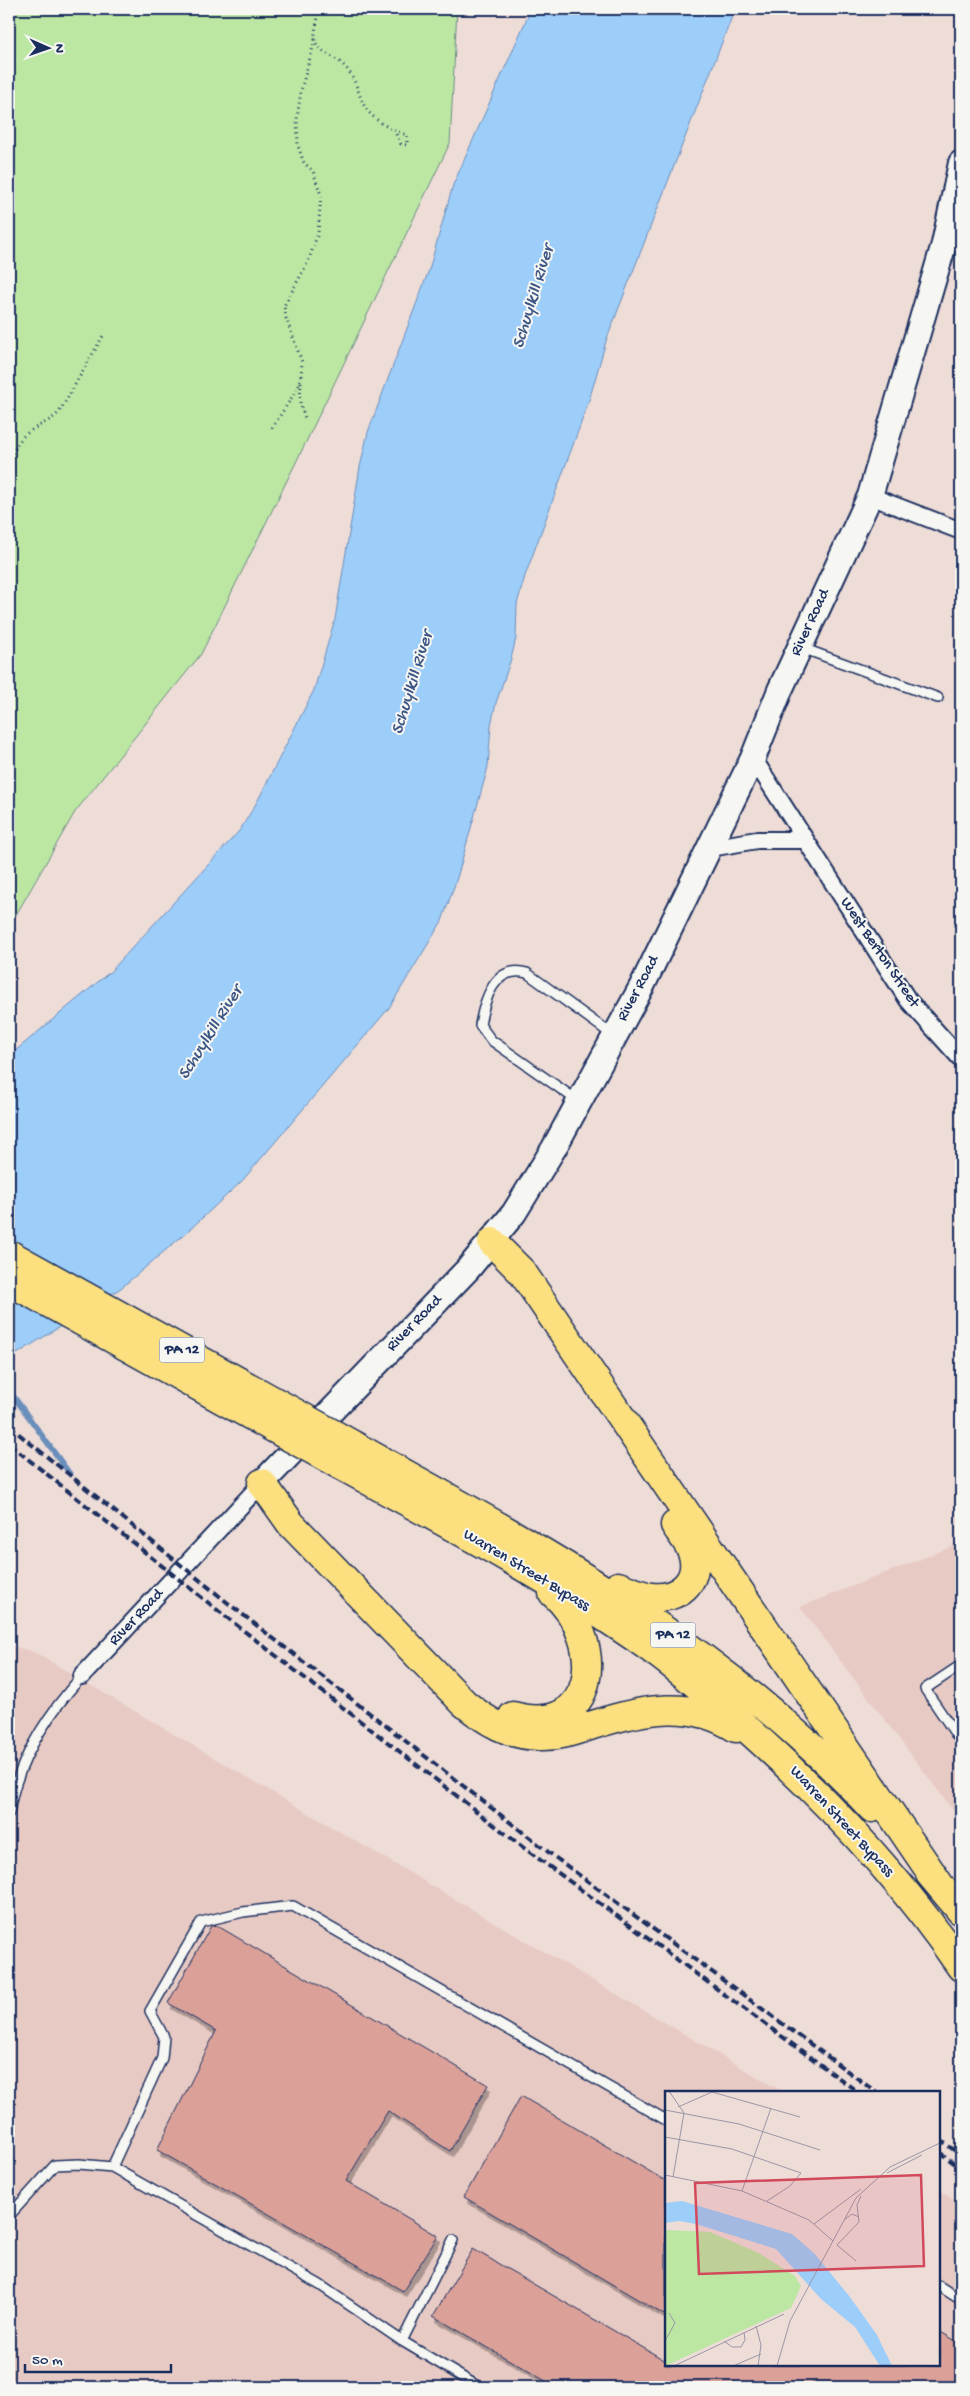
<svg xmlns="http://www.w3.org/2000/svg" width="970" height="2396" font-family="'Gochi Hand',sans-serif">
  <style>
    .built { fill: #e8cac4 }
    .green { fill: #bbe7a3; stroke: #6b8b80 }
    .water { fill: #9dcdf9; stroke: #698ebb }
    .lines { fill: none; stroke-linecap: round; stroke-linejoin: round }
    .stream { stroke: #698ebb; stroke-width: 5.5 }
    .building { fill: #dba199; stroke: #1b2f5e; filter: url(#shadow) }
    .lane-casing { stroke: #1b2f5e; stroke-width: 12 }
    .street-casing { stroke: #1b2f5e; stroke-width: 20 }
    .secondary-casing { stroke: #1b2f5e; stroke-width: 28 }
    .highway-casing { stroke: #1b2f5e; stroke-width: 31 }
    .path { stroke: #1b2f5e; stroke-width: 3; stroke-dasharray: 1 4; stroke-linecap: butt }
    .lane { stroke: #f6f6f2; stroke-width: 9 }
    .street { stroke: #f6f6f2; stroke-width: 16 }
    .secondary { stroke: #f6f6f2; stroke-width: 24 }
    .highway { stroke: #fce080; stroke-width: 28 }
    .rail { stroke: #1b2f5e; stroke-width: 4; stroke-dasharray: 8 4; stroke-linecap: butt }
    .highway-bridge-casing { stroke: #1b2f5e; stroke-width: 31; stroke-linecap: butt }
    .highway-bridge { stroke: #fce080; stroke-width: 28 }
    .labels { text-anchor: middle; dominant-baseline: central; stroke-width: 4; stroke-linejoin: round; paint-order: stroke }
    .shield { fill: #f6f6f2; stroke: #5d6b8a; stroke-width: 1 }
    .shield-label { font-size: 15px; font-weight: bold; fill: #1b2f5e }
    .street-label { font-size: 16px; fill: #1b2f5e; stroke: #f6f6f2 }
    .water-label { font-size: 18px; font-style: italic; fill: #3c5685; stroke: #f6f6f2 }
    .inset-road { fill: none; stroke: #9a97a7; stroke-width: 1 }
    .view { fill: #d1495b; fill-opacity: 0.15; stroke: #d1495b; stroke-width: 2.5 }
    .inset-edge { fill: none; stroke: #1b2f5e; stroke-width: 2.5 }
  </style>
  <defs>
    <filter id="shadow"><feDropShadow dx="3" dy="5.5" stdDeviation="0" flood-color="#0004"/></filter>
  </defs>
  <rect width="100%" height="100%" fill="#eedcd7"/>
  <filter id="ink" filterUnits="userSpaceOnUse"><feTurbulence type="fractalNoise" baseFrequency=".02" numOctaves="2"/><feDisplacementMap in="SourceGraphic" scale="10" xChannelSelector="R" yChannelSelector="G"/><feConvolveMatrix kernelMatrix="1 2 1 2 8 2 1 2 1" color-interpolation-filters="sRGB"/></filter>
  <g filter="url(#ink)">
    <path class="built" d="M961,1543V1821L800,1607Z
      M9,1645L34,1652L783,2092H666V2365H939V2190L961,2205V2387H9Z"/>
    <path class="green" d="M9,9H457L450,143L306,442L201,654L75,812L9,927Z"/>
    <path class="water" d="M531,9H735L606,341L588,404L525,576L517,604L516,638L511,659L496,703L491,725L488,767L457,878L442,921L389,1008L242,1181L187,1232L121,1288L9,1359V1056L111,971L240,830L257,802L314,690L335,619L360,467L368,432L429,270L453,185Z"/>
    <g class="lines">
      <path class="stream" d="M9,1390L70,1474"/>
    </g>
    <path class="building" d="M216,1925L488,2085L450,2151L388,2111L346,2181L438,2236L403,2291L157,2150L216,2031L168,2003L211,1926Z
      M521,2096L666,2181V2316L464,2197Z
      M473,2249L666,2361V2365H939V2331L961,2344V2387H556L433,2316Z"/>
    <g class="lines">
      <g class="lane-casing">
        <path id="lane" d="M802,648L938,698
          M578,1101L491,1040L480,1025C484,1001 494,964 527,973L614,1036
          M961,1665L925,1689L961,1742
          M9,1813C17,1760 47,1715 82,1676
          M112,2167L162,2058L164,2037L150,2011L201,1922L243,1912L293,1906L666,2120
          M9,2216L55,2165L79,2164L112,2167L320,2285L402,2341
          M453,2240L402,2341L479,2387
          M939,2286L961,2300"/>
      </g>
      <g class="street-casing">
        <path id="street" d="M870,496L961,531
          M753,758L908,1000L961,1059
          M710,848L757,840H805
          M82,1676L262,1483"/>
      </g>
      <g class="secondary-casing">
        <path id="secondary" d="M262,1483L468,1269L514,1213L554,1148L642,986L753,758L780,690L870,496L944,244L961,163"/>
      </g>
      <g class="highway-casing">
        <path id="highway" d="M492,1242L522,1272L941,1887
          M355,1446C543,1550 725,1648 872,1808
          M338,1464C444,1522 551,1578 650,1648C686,1674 720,1704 753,1734C831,1804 902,1880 961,1967
          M262,1483L291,1524L464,1703C486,1721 510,1736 540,1736C559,1737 577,1730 596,1724C643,1709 691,1699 736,1728
          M618,1586C629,1590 640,1595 651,1597C677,1600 700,1582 693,1555C690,1544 681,1534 675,1525
          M513,1716C599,1739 607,1640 553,1593
          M930,1874L961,1911"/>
      </g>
      <path class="path" d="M319,9C319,19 312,34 316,43C321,54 337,57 345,67C356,78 357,91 364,105C372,120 391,130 407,135V145L401,144L395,132
        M301,382L300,403L306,421
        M272,428L298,388L301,377L302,362L286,318L284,306L308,262L318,233L321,195L313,171L304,163L298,146L297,119L301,90L315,40
        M9,457C16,450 18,440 26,434C37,425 51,422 60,411L104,334"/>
      <use href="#lane" class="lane"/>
      <use href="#street" class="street"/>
      <use href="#secondary" class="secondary"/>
      <use href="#highway" class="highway"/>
      <path class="rail" d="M9,1426L233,1607L556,1858L876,2092
        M9,1444L230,1620L524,1848L858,2092
        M939,2139L961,2155
        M939,2152L961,2168"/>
      <g class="highway-bridge-casing">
        <path id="highway-bridge" d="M9,1254L355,1446
          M9,1281L338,1464"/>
      </g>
      <use href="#highway-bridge" class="highway-bridge"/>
    </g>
  </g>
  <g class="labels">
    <g class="shield">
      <rect x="159.5" y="1337.5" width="45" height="25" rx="4"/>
      <rect x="650.5" y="1622.5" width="45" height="25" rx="4"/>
    </g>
    <g class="shield-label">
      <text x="182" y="1350">PA 12</text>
      <text x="673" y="1635">PA 12</text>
    </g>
    <g class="street-label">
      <text transform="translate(811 623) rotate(-65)">River Road</text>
      <text transform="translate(879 953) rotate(56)">West Berton Street</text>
      <text transform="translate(639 989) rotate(-62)">River Road</text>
      <text transform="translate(415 1324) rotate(-46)">River Road</text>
      <text transform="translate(526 1571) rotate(31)">Warren Street Bypass</text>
      <text transform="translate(137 1618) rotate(-47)">River Road</text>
      <text transform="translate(841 1822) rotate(47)">Warren Street Bypass</text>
    </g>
    <g class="water-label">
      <text transform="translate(534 297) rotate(-73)">Schuylkill River</text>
      <text transform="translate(413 683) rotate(-73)">Schuylkill River</text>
      <text transform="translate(211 1033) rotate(-58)">Schuylkill River</text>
    </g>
  </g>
  <g transform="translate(665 2091)">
    <rect width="275" height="275" fill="#eedcd7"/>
    <path d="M0,139L45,141L94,162L130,185L136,195L126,217L0,275Z" fill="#bbe7a3"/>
    <path d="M17,110L127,143L149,162L185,206L212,244L227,275H215L190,236L156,208L111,158L31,133L14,130L0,132V112Z" fill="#9dcdf9"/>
    <path class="inset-road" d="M4,0L19,22L8,86M47,1L135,26M13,16L47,1M0,19L74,33L155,59M0,46L67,58L136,82L125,95L102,110M222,82L257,64M0,84L77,100L144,129L168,150M77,100L106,17M179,129L187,123L194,126M149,133L196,98M172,154L191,170M172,154L194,131L192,114L196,105M91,235L96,254L93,275M0,250L10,232L4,222M59,250L67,256H76L80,249L79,241M9,275L119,223M68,275L96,263M112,275L125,230L191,107L225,76L275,52"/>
    <path class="view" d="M256,84L259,175L34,183L30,92Z"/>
    <rect width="275" height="275" class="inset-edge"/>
  </g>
  <rect width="970" height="2396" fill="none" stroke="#f6f6f2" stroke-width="30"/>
  <rect x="15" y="15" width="940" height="2366" fill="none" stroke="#1b2f5e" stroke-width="2" filter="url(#ink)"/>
  <g transform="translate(48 48) rotate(92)" stroke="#f6f6f2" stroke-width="4" paint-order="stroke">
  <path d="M0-4L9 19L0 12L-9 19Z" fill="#1b2f5e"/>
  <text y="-8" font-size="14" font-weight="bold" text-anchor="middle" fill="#1b2f5e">N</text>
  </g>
  <path d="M25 2364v8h146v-8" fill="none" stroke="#1b2f5e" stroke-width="2.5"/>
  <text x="32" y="2364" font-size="15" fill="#1b2f5e" stroke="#f6f6f2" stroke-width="4" paint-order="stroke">50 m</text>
</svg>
